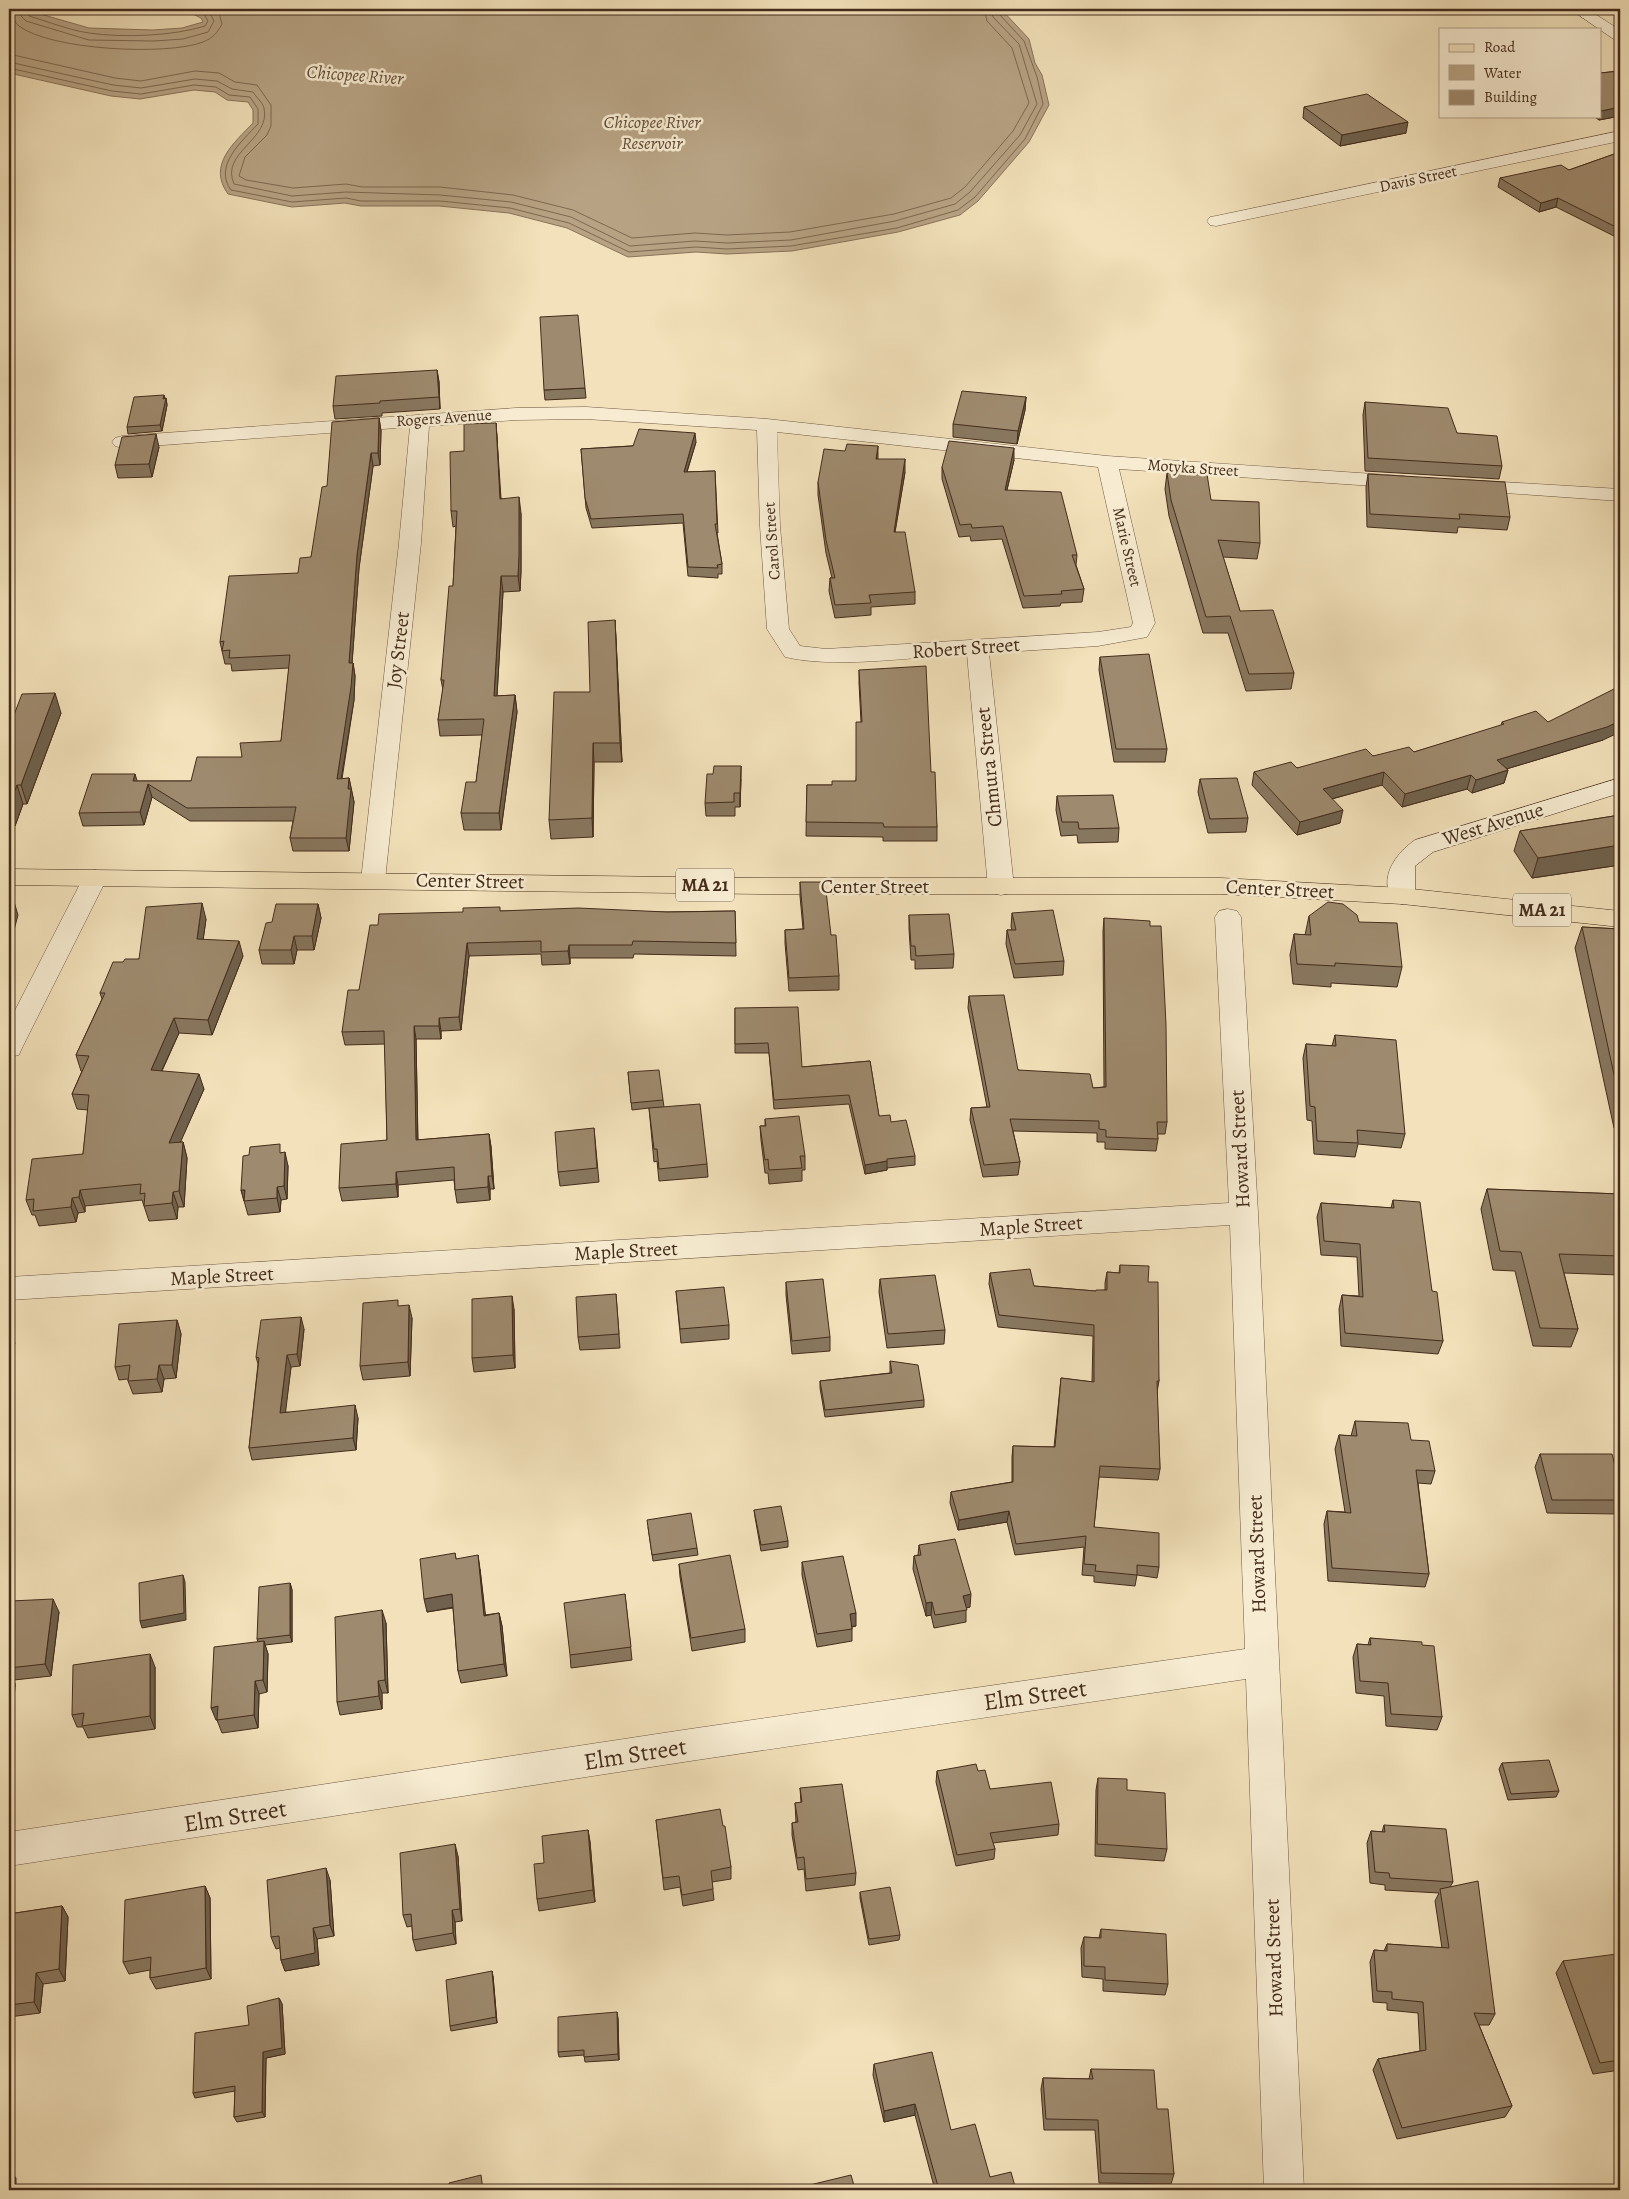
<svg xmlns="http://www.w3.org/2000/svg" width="1629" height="2199" font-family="Alegreya,serif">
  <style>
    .water { fill: #b7a384; stroke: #89735a }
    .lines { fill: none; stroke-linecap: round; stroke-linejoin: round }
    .shore { stroke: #7e6850; stroke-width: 1 }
    .minor-casing { stroke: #705944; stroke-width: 1 }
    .secondary-casing { stroke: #442c1c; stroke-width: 1 }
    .primary-casing { stroke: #442c1c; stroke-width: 1 }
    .minor { fill: #f7ecd2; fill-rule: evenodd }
    .secondary { fill: #f7ecd2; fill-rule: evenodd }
    .primary { fill: #f2e1ba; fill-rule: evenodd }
    .wall { fill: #88775f; stroke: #442c1c }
    .shaded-wall { fill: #6f614d; stroke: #442c1c }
    .building { fill: #9e8a6e; stroke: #442c1c }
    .labels { text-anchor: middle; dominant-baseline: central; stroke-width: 5; stroke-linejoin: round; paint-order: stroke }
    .far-street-label { font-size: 16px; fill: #442c1c; stroke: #f7ecd2 }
    .far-water-label { font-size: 18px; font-style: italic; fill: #614a36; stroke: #f7ecd2 }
    .shield { fill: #f7ecd2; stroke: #7a6653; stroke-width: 1 }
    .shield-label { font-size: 19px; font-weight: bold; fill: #442c1c }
    .street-label { font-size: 20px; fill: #442c1c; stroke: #f7ecd2 }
    .near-street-label { font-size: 24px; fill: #442c1c; stroke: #f7ecd2 }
  </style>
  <rect width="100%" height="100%" fill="#f2e1ba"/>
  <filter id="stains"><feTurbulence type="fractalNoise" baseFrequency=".004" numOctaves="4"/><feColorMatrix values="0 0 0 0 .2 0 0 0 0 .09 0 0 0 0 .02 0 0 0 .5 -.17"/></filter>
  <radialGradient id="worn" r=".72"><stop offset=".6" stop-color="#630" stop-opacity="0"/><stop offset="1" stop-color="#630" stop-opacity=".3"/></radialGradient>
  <path class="water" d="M9,9H23L89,28L153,30L182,28L203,22L201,18L183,9H1001L1029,39L1035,63L1042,75L1049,105L1029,142L978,201L960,215L898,232L792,251L727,254L696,252L628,257L567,228L509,213L439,206H361L345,203L292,207L228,194C207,165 234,143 253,123V110L248,102L227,100L215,92L194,90L140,99L111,96L9,73Z"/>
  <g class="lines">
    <path class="shore" d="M11,9C12,15 14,22 19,26C50,50 167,56 203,42C213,38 217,33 222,24L218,9
      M19,9L21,16L26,21L89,40L154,41L183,39L208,32L214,21L208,9
      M25,9L29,16C49,22 69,30 89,33C123,38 173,36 205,26L208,21L204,14L193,9
      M9,54L115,78L141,81L195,71L219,73L235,82L257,85L271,105V126L267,135L245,157L239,176L246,180L293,188L346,184L362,187H440L513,195L573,210L632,238L695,233L727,235L790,232L894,214L951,198L965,187L1013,131L1029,103L1012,48L987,21L984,9
      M9,62L113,85L141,88L195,79L217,81L232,89L253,92C256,97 263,103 264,108C271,140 220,152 234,184L292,196L346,192L440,195L511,202L571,217L630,246L695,241L727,243L791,240L895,221L955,204L970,192L1020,135L1037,104L1019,44L993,17L991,9
      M9,68L112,91L141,94L194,85L216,87L229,95L250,97L258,109V124C242,141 213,166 231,190L292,202L346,198L361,201H440L510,208L569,223L629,252L696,247L727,249L791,246L897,228L958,210L975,197L1025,139L1043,104L1037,77L1024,41L999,14L998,9"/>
    <g class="minor-casing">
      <path id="minor" d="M1570,9H1587L1620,30V42L1615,40Z
        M1620,131V141L1216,226L1210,225L1207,221L1210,217L1216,216Z
        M586,407L767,419L1107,456L1404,476L1411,478L1414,482L1411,486L1404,488L1119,469L1155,623L1147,637L1098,646L989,653L1014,887L1010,893L1001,895L992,893L988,887L967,654C913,657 836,669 785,657L767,629L760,526L757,430L586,419L516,420L429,426L421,543L385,880L382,886L373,888L364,886L361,880L399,543L410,427L122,448L115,446L112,442L115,438L122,436L516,408ZM777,432L1098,467L1133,623L1131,627L1098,632L826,649L800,646L789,629L780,526Z
        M1469,480L1620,489V501L1462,490L1459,486L1462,482Z
        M95,870L104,872L107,878L22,1048L19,1055L9,1057V1022L83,878L86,872Z
        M1228,909L1237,911L1241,917L1258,1213L1304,2190H1264L1246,1679L690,1761L9,1866V1832L690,1729L1245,1649L1230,1225L9,1300V1277L1229,1203L1215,917L1219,911Z"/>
    </g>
    <g class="secondary-casing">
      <path id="secondary" d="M1620,778V793L1433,852L1415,866V896L1411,902L1402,904L1393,902C1378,878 1395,854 1415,840Z"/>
    </g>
    <g class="primary-casing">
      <path id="primary" d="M9,869L762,878H1221L1402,888L1620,911V927L1402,904L1221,894H762L9,885Z"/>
    </g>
    <use href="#minor" class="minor"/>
    <use href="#secondary" class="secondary"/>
    <use href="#primary" class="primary"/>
  </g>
  <path class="wall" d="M1620,71V116L1599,120L1593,116H1600V73Z
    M1304,107L1406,133L1340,146L1303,118Z
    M1620,152V237L1618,238L1556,207L1539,212L1498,187L1500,178L1569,170Z
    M437,370L439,382L440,409L382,413V416L335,419L333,406Z
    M585,388L586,398L545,400L544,390Z
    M164,395V399L166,398L167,405L162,431L128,434L127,427Z
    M1026,397L1025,410L1017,444L953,437V424Z
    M1365,402L1457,433L1502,466L1499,479L1365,471L1363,415Z
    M379,418L381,431L380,465L373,466L359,568L352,663H353L355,676L354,700L342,779L349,778L354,802L349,851H293L290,838L293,821H190L152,797L144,825L83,826L79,813L137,781H191L242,757L281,741L289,668L232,671L231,664H225L220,642L298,573L311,557L327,486Z
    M496,423L501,498L521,513V571L520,591L503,592L497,696L515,695L517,712L501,830H464L461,813L476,782L482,735L440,736L438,720L443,690L441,680L453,586L456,526L453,527L451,511L464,451Z
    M696,442L687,472L715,471L718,533H717L722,564V574H718V578L688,576L683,523L592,528L586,508L581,449Z
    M159,447L152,477L118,478L115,465Z
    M878,459L905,472L895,532L915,592V604L871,607V615L835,618L829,591L830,578H832L826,553L818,495V482Z
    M1014,460L1007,490L1077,555L1076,565L1084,589L1082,602L1061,603L1060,606L1023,608L1002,539L971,541L970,536L959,537L942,479V467Z
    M1167,473L1211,500L1260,543L1257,559L1223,557L1240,611L1294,673L1291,689L1246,691L1228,633H1203L1169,516L1165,489Z
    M1368,474L1510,517L1507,530L1458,527L1457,533L1367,527L1366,487Z
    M615,620L622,762H594L593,837L551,839L549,820L590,692Z
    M1100,657L1167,749L1165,762H1114L1099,670Z
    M859,670L931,772L937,827V841H883V837L806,836L807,785H832L856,781L861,722L859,683Z
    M61,713L27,804H23L15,826H9V728Z
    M1502,722H1548L1603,740L1506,769L1508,770L1504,783L1472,793L1467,789L1402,807L1382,785L1332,799L1340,823L1297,835L1252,785L1254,772L1297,768L1373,756L1414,752L1501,726Z
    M741,779L740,807H735V816H706L705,803Z
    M1200,779L1248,818L1246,832L1208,833L1198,792Z
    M1057,796L1119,828L1118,842L1078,843L1077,835L1061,836L1056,810Z
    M1620,815V865L1532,878L1514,851L1520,831Z
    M800,882L831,935L839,976V990L789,991L785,943V930L803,929L800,896Z
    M318,904L321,918L314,950H297L294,964H262L259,950L272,922Z
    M501,911L667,912L735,911L736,956L634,954L633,958H570V964L542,965L541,954L469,956L461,1030L441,1031V1039H416L418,1140L489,1134L491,1147L494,1189H490V1200L457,1203L455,1190L454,1180L398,1185V1197L342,1201L339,1188L387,1140L385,1044L345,1045L342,1032L359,990L378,925Z
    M1012,913L1064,961L1063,975L1014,978L1006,944L1007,930H1012L1011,927Z
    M909,915L954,954L953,968L915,969V960H911L909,929Z
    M1309,916L1359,922L1402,967L1397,987L1331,983V987L1293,984L1290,955L1294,934L1305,935Z
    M1104,918L1167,1122L1165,1134H1157L1158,1139L1156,1151L1105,1149V1142H1097V1133L1013,1131L1020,1162L1018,1175L983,1177L970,1120L971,1108L987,1107L968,1008L969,996L1018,1070L1093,1088L1104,1087L1103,931Z
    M206,919L203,940L243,956L212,1035L179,1033L162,1071L204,1089L180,1142H183L187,1158L184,1207H178L177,1219L149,1221L142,1200L85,1206V1212L78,1213L76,1222L39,1226L35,1215H32L26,1200L83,1154L88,1110L77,1109L72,1094L82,1071H81L76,1055L102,999L100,993L123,962L139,959Z
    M1582,927L1620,929V1129L1614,1128L1575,948Z
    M735,1008L802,1067L870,1061L879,1116L891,1122L915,1156V1165L887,1168V1170L865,1174L849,1104L774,1109L769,1053H735Z
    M1335,1035L1405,1134L1401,1148L1358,1144L1355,1157L1314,1154L1312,1121L1307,1120L1303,1058L1306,1044L1332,1046Z
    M628,1072L663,1100L664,1107L707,1164L708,1177L659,1181L657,1161L654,1162L649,1108L632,1110Z
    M765,1119L805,1156V1170H802V1181L769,1184L768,1173H765L761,1140L760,1126H765Z
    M594,1128L599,1182L560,1186L558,1172Z
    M282,1152L288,1166L287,1199L281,1200L280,1212L248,1215L241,1190Z
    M1487,1189L1620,1194V1275L1564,1273L1578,1329L1571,1347L1533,1346L1515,1271L1493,1270L1481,1209Z
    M1393,1200L1432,1291L1443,1341L1438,1354L1341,1346L1339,1309L1342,1295L1359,1296L1357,1257L1321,1255L1317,1217L1321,1203L1391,1208Z
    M1120,1265L1148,1282L1159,1381L1157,1392L1160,1469L1158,1480L1099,1477L1094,1527L1159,1567L1157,1578L1137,1575L1135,1586L1094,1582V1576L1082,1575L1084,1547L1015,1555L1007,1522L958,1530L950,1503L951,1492L1012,1482V1457L1013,1446L1054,1447L1061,1378L1092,1382L1093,1336L998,1327L989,1284L990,1273L1034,1286L1095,1291L1105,1290V1283L1107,1272L1119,1273Z
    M880,1279L945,1330L944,1344L887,1348L879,1292Z
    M786,1282L830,1337V1351L792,1354L786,1295Z
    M676,1291L729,1325V1339L681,1343Z
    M616,1294L620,1348L580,1350L578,1337Z
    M399,1306L412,1318L410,1376L363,1380L360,1366Z
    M514,1309L515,1368L474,1372L472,1358Z
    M177,1320L181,1334L176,1378L164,1379L162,1392L133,1394L128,1381V1379L119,1380L115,1367Z
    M304,1329L300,1366L291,1367L285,1412L358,1418L356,1450L252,1460L249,1448L258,1364L256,1357Z
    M890,1361L924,1400V1407L825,1417L820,1388V1381L890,1373Z
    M1355,1421L1411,1440L1435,1471L1431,1484L1418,1483L1429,1574L1425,1587L1328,1581L1324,1524L1327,1511L1345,1512L1335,1449L1339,1435L1351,1436Z
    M1540,1454L1620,1485V1510L1619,1514L1547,1513L1535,1467Z
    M754,1510L788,1541V1547L761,1551L755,1517Z
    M648,1527L697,1548L698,1555L653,1561Z
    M919,1545L970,1607L966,1608V1622L934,1628L931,1615L926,1616L913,1569L914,1556L918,1555Z
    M455,1553L456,1559L480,1569L485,1615L499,1613L502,1626L507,1676L461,1683L458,1671L453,1608L427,1612Z
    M802,1562L856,1626L852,1627V1641L817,1647L802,1575Z
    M679,1564L745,1629V1642L692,1651L680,1577Z
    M290,1583L292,1590V1642L265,1645L268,1654L267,1692L259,1694L258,1728L222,1733L217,1720H216L258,1642L257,1639Z
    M625,1594L632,1660L571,1668L570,1655Z
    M59,1612L51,1676L14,1680L15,1684L11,1749H9V1616Z
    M386,1623L388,1693H382V1709L340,1715L337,1702Z
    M1370,1638L1422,1645L1442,1717L1437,1730L1386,1726L1384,1696L1356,1693L1353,1657L1357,1644L1368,1645Z
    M155,1667V1729L88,1738L83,1727H77L72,1715Z
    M1502,1763L1559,1791L1556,1797L1508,1800L1499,1769Z
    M937,1771H978L990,1789L1059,1824L1058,1835L993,1843L995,1849L994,1859L956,1866L936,1782Z
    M1098,1778L1167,1849L1164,1861L1095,1856L1096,1790Z
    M800,1788L856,1873L855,1885L806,1891L804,1869L798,1870L792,1835V1823L796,1822L795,1803H801Z
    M656,1820L723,1826L731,1867V1879L712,1882L714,1900L683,1906L680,1887L664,1890Z
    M1384,1825L1453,1882L1450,1887L1495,2014L1489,2025H1479L1512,2106L1505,2117L1397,2139L1373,2070L1378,2059L1420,2051L1418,2013L1387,2010V2003L1373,2002L1370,1962L1374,1950L1384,1951L1387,1944L1442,1948L1435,1901L1439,1893L1385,1890V1885L1370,1883L1367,1843L1371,1831L1382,1832Z
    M588,1830L590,1842L595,1902L539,1911L537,1899L544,1863Z
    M458,1856L462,1921L455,1922L456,1944L416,1951L413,1940L412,1926L407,1927L403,1915Z
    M330,1880L334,1936L317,1939L319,1965L285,1971L281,1960L280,1948L276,1949L271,1937Z
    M205,1886L210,1898L211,1979L156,1989L150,1978V1970L129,1974L123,1962Z
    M860,1892L900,1935L899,1940L869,1945L860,1898Z
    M62,1906L68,1917L65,1981L43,1984L40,2013L9,2017V1914Z
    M1101,1929L1168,1984L1165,1995L1103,1991V1979L1082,1977L1081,1948L1084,1937L1099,1938Z
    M1563,1961L1620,1962V2070L1593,2074L1556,1973Z
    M493,1976L497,2023L451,2031L450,2026Z
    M279,1998L282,2004L285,2054L266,2058L265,2117L237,2122L234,2117L235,2091L195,2098L193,2093L249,2025Z
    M618,2018L619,2060L585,2062L584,2055L559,2057L558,2052Z
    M874,2064L951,2130L990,2177L1016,2190H935L915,2115L884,2122L873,2075Z
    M1091,2069L1157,2109L1174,2174L1171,2184L1099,2183L1095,2130H1044L1041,2089L1043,2078L1089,2079Z"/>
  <path class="shaded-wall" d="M1620,107V116L1599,120V116H1600L1601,111Z
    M1408,122L1406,133L1340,146L1342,135Z
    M1558,198L1556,207L1539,212L1541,203Z
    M1620,229V237L1618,238Z
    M437,370L439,382L440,409L439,397Z
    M164,395L165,401L166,398L167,405L162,431L160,425Z
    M1026,397L1025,410L1017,444L1018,431Z
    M379,418L381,431L380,465L378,453Z
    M496,423L497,438L501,514L500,499Z
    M695,433L696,442L684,481V472Z
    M156,434L159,447L152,477L149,464Z
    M878,446V458L875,471L876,459Z
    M1014,448V460L1004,502L1005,490Z
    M371,453L373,466L359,568L351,676L349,663L357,555Z
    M905,459V472L893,544L894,532Z
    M519,497L521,513V571L520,591L518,576Z
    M501,576L503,592L496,712L494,696Z
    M615,620L616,639L622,762L620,743Z
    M353,663L355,676L354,700L339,792L337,779Z
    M55,693L61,713L27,804L21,785Z
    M515,695L517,712L501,830L499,813Z
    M1620,721V732L1603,740L1493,773L1497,760Z
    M593,743L594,762L593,837L592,818Z
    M741,766V779L740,807V793Z
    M1508,770L1504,783L1472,793L1476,780Z
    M1384,772L1382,785L1320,802L1323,789Z
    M135,774L139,787L133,781Z
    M1471,775L1467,789L1402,807L1405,794Z
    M349,778L354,802L349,851L346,838L348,789Z
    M148,784L152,797L144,825L140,812Z
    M17,785L23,804L15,826L9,805Z
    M1343,810L1340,823L1297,835L1300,822Z
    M1620,845V865L1532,878L1538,858Z
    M12,895L18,915L9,949V905Z
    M202,903L206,919L201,955L197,939Z
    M318,904L321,918L314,950L312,936Z
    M294,936L297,950L294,964L291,950Z
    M239,941L243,956L212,1035L208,1020Z
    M467,943L469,956L461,1030L459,1017Z
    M569,945L570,958V964L568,951Z
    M174,1018L179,1033L155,1085L151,1070Z
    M439,1018L441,1031V1039L439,1026Z
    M414,1026L416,1039L418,1153L416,1140Z
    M199,1074L204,1089L173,1159L169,1143Z
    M489,1134L491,1147L494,1189L492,1176Z
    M183,1142L187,1158L184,1207L179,1191Z
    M285,1152L288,1166L287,1199L284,1186Z
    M887,1161V1170L865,1174V1165Z
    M396,1172L398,1185V1197L396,1184Z
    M488,1176L490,1189V1200L488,1187Z
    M277,1187L281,1200L280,1212L277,1198Z
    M80,1190L85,1206V1212L79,1197Z
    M241,1190H245L244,1201Z
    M173,1192L178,1207L177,1219L172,1203Z
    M72,1198L78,1213L76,1222L71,1207Z
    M512,1296L514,1309L515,1368L513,1355Z
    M409,1305L412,1318L410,1376L408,1362Z
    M301,1317L304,1329L300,1366L297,1354Z
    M177,1320L181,1334L176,1378L172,1365Z
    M10,1329L15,1343L9,1357V1331Z
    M287,1355L291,1367L284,1425L280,1413Z
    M159,1365L164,1379L162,1392L157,1379Z
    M355,1405L358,1418L356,1450L353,1438Z
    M1009,1511L1007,1522L958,1530L959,1520Z
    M478,1555L480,1569L487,1628L484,1616Z
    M183,1575L185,1582L186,1620L142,1628L140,1621Z
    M290,1583L292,1590V1642L290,1635Z
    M452,1594L454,1607L427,1612L424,1599Z
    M971,1594L970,1607L962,1609L963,1596Z
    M53,1599L59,1612L51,1676L45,1664Z
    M932,1602L931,1615L926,1616V1603Z
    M382,1610L386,1623L388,1693L385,1680Z
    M499,1613L502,1626L507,1676L504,1664Z
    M856,1613V1626L849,1627L850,1614Z
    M264,1641L268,1654L267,1692L263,1680Z
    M150,1654L155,1667V1729L150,1716Z
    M9,1671L15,1684L11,1749L9,1745Z
    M255,1681L259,1694L258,1728L254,1715Z
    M378,1681L382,1693V1709L379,1696Z
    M218,1706L223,1719L216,1720L211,1708Z
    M588,1830L590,1842L595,1902L593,1890Z
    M455,1844L458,1856L462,1921L460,1909Z
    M326,1868L330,1880L334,1936L330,1925Z
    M205,1886L210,1898L211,1979L206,1968Z
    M62,1906L68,1917L65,1981L59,1969Z
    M452,1910L455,1922L456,1944L453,1933Z
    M313,1928L317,1939L319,1965L285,1971L281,1960Z
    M492,1971L493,1976L497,2023L496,2017Z
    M36,1973L43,1984L40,2013L34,2002Z
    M279,1998L282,2004L285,2054L266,2058L265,2117L262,2112L263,2052Z
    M617,2012L618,2018L619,2060L618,2054Z
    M915,2104V2115L884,2122V2111Z
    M12,2173L16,2178V2190H12Z"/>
  <path class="building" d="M1620,71V107L1601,111L1600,73Z
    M1367,94L1408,122L1342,135L1304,107Z
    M1620,152V229L1558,198L1541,203L1500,178L1561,165L1569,170Z
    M578,315L585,388L544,390L540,317Z
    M437,370L439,397L380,401V403L333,406L336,376Z
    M962,391L1026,397L1018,431L953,424Z
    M164,395L163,399L166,398L160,425L127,427L134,397Z
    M1365,402L1448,408L1457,433L1497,436L1502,466L1368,458Z
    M379,418L378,453H371L357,555L349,663H353L351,687L337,779L349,778L348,789H351L346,838H290L296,807L187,808L148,784L140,812L79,813L92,774H135L133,781H191L197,757H242L240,743L281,741L290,655L229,658L230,650L222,651L224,641L220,642L229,576L298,573L300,558L311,557L322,487L327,486L332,422Z
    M496,423L500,499L519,497V556L518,576H501L494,696L515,695L499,813H461L466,782H476L484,719L438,720L444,680H441L449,586H453L457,511H451L450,452L464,451V424Z
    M639,429L695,433L684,472L715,471L717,524H715L722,564L717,565L718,568L688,567L683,514L591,519L585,498L581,449L633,446Z
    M156,434L149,464L115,465L122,437Z
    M949,441L1014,448L1005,490L1061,492L1077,555H1072L1084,589L1061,591L1062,594L1024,596L1003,526L972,528L971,524L960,525L942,467Z
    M847,444L878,446L876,459H905L894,532H905L915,592L869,595L871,603L835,605L830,578H835L826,540L818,482L824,449L845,451Z
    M1167,473L1207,474L1211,500L1259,502L1260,543L1218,540L1240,611L1273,610L1294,673L1249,674L1230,616L1206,617L1171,500Z
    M1368,474L1505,482L1510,517L1459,514L1460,519L1370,514Z
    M615,620L620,743H593L592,818L549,820L554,692H590L588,622Z
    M1149,654L1167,749H1116L1100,657Z
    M926,666L931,772H935L937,827H884L883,823L806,822L807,785H832V781H856V722H862L859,670Z
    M1620,686V721L1607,727L1497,760L1508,770L1476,780L1471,775L1405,794L1384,772L1323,789L1343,810L1300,822L1254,772L1291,762L1297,768L1366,749L1373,756L1409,747L1414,752L1504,724L1502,722L1536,711L1548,722Z
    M55,693L21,785H17L9,805V728L22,694Z
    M714,766H741L740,793H734V802L705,803L707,774H713Z
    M1237,778L1248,818L1210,819L1200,779Z
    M1113,795L1119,828L1079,829L1078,822H1062L1057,796Z
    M1620,815V845L1538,858L1520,831Z
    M800,882H825L831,935H836L839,976L789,978L785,930L804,929Z
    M9,895H12L9,905Z
    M1328,902L1343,904L1357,915L1359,922L1397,923L1402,967L1335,963V966L1297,964L1294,934L1311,935L1309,916Z
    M202,903L197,939L239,941L208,1020L174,1018L151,1070L199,1074L169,1143L183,1142L179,1191L173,1192L172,1203L144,1206L145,1193L140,1194L141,1184L80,1190L79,1197L72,1198L71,1207L33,1211L34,1199L26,1200L32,1159L83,1154L89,1095L72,1094L89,1056L76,1055L105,993H100L113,962H123L125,959H139L146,907Z
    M276,904H318L312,936H294L291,950H259L266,923L272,922Z
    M500,907V911L578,908L667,912L735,911L736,943L633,941L632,945H569L568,951L541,952V941L467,943L459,1017L439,1018V1026H414L416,1140L489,1134L492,1176H488V1187L455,1190L454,1167L396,1172V1184L339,1188L341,1144L387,1140L384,1031L342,1032L348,990H359L370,925H378L379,914L463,912V908Z
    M1053,910L1064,961L1015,964L1007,930H1016L1012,913Z
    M949,914L954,954L916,956L915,946H911L909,915Z
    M1104,918L1150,921V926H1161L1166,1024L1167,1122H1157L1158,1139L1106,1137V1130L1099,1129V1121L1010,1119L1020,1162L984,1165L971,1108L990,1107L969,996L1004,995L1018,1070L1090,1074L1093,1088L1106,1087Z
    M1582,927L1620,929V1102Z
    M798,1007L802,1067L870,1061L879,1116L890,1115L891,1122L906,1120L915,1156L887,1159V1161L865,1165L849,1095L774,1100L768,1043L735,1044V1008Z
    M1335,1035L1396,1040L1405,1134L1357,1130L1358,1143L1317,1141L1315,1107L1310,1106L1306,1044L1336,1046Z
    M659,1070L663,1100L631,1103L628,1072Z
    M700,1104L707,1164L659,1169L657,1149H654L649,1108Z
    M799,1116L805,1156H800L802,1168L769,1170L768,1159L765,1160L760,1126H766L765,1119Z
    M594,1128L597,1168L558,1172L555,1132Z
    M280,1144V1153L285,1152L284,1186L277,1187V1198L244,1201L245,1190H241L243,1156L249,1155L250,1147Z
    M1487,1189L1620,1194V1256L1559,1254L1578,1329L1540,1328L1521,1252L1500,1251Z
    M1393,1200L1420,1202L1432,1291L1437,1292L1443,1341L1345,1333L1342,1295L1363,1297L1360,1244L1324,1241L1321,1203L1394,1208Z
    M1120,1265L1149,1266L1148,1282H1158L1159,1381H1157L1160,1469L1100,1466L1094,1527L1159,1533V1567L1137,1565V1575L1095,1571L1096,1565L1084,1564L1086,1536L1016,1544L1009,1511L959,1520L951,1492L1013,1482V1446L1055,1447L1061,1378L1094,1382V1325L999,1315L990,1273L1030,1269L1034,1286L1096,1291V1290H1107V1272L1120,1273Z
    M935,1275L945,1330L888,1334L880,1279Z
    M823,1279L830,1337L792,1341L786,1282Z
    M724,1287L729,1325L680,1329L676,1291Z
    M616,1294L619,1334L578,1337L576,1297Z
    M512,1296L513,1355L472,1358V1299Z
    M398,1300V1306L409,1305L408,1362L360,1366L363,1303Z
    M301,1317L297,1354L287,1355L280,1413L355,1405L353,1438L249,1448L259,1358L256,1357L261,1320Z
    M177,1320L172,1365H159L157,1379L128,1381L130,1365L115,1367L119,1324Z
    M890,1361L918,1365L924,1400L825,1410L820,1381L892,1373Z
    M1355,1421L1408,1423L1411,1440L1429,1441L1435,1471L1416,1470L1429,1574L1332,1568L1327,1511L1351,1513L1339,1435L1357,1436Z
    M1540,1454H1612L1620,1485V1500H1552Z
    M781,1506L788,1541L761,1545L754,1510Z
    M691,1513L697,1548L652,1555L647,1520Z
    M955,1539L971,1594L963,1596L967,1610L935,1615L932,1602L926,1603L914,1556L921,1555L919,1545Z
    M455,1553L456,1559L478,1555L484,1616L499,1613L504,1664L458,1671L452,1594L424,1599L420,1559Z
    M730,1555L745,1629L691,1638L679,1564Z
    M843,1556L856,1613L850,1614L852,1629L817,1634L802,1562Z
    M183,1575L184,1613L140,1621L139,1583Z
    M290,1583V1635L257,1639L259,1587Z
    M625,1594L631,1647L570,1655L564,1603Z
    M53,1599L45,1664L9,1668V1616L11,1601Z
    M382,1610L385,1680L378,1681L379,1696L337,1702L335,1617Z
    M1370,1638L1422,1642V1645L1434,1646L1442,1717L1391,1714L1388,1683L1360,1681L1357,1644L1371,1645Z
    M264,1641L263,1680L255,1681L254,1715L217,1720L218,1706L211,1708L214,1647Z
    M150,1654V1716L82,1726L84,1713L72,1715L73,1665Z
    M1549,1760L1559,1791L1511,1794L1502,1763Z
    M976,1764L978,1771L985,1770L990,1789L1051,1782L1059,1824L990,1833L995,1849L957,1855L937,1771Z
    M1098,1778L1127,1779V1790L1165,1793L1167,1849L1097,1844Z
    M842,1784L856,1873L806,1879L804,1857L797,1858L792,1823L798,1822L795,1803L802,1802L800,1788Z
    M720,1809L723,1826H725L731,1867L711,1871L713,1889L682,1895L679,1876L663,1878L656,1820Z
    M1384,1825L1446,1829L1453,1882L1390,1878L1389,1873L1375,1872L1371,1831L1385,1832Z
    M588,1830L593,1890L537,1899L534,1864L544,1863L542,1836Z
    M455,1844L460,1909L452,1910L453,1933L413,1940L411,1914L403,1915L400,1853Z
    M326,1868L330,1925L313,1928L315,1953L281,1960L279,1936L271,1937L267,1880Z
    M1478,1881L1495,2014L1474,2013L1512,2106L1402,2128L1378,2059L1426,2050L1423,2002L1392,1999V1992L1377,1991L1374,1950L1387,1951V1944L1449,1948L1440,1889Z
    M205,1886L206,1968L150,1978L151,1957L123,1962L125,1900Z
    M890,1887L900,1935L869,1939L860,1892Z
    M62,1906L59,1969L36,1973L34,2002L9,2005V1914Z
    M1101,1929L1166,1934L1168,1984L1105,1980V1967L1084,1966V1937L1101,1938Z
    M1617,1954L1620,1962V2060L1600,2063L1563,1961Z
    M492,1971L496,2017L450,2026L446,1980Z
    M279,1998L282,2048L263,2052L262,2112L234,2117L235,2086L193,2093L195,2033L249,2025L247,2006Z
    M617,2012L618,2054L584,2057V2050L558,2052V2017Z
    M932,2052L951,2130L975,2124L990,2177L1011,2172L1016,2190H939L915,2104L884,2111L874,2064Z
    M1091,2069L1154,2070L1157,2109H1168L1174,2174L1101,2173L1098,2120L1046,2119L1043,2078L1093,2079Z
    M9,2173H12V2190H9Z
    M481,2175L483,2190H450L449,2183Z
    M851,2175L855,2189L861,2188V2190H789Z"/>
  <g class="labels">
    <g class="far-street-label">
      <text transform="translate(1418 179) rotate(-12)">Davis Street</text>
      <text transform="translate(444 418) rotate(-4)">Rogers Avenue</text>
      <text transform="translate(1193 468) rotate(4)">Motyka Street</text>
      <text transform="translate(772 541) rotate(-94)">Carol Street</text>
      <text transform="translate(1127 547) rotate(77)">Marie Street</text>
    </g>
    <g class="far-water-label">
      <text transform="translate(355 75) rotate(4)">Chicopee River</text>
      <text x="652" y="122">Chicopee River<tspan x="652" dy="21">Reservoir</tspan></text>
    </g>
    <g class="shield">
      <rect x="676" y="868.5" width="58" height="33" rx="4"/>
      <rect x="1513" y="893.5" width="58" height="33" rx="4"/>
    </g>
    <g class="shield-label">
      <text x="705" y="885">MA 21</text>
      <text x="1542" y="910">MA 21</text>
    </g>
    <g class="street-label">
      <text transform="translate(966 648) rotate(-4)">Robert Street</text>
      <text transform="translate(398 650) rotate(-83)">Joy Street</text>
      <text transform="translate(989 767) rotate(-96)">Chmura Street</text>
      <text transform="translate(1493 824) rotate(-17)">West Avenue</text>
      <text transform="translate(470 881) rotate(1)">Center Street</text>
      <text x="875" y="886">Center Street</text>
      <text transform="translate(1280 889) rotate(3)">Center Street</text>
      <text transform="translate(1240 1149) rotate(-93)">Howard Street</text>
      <text transform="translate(1031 1226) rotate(-4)">Maple Street</text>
      <text transform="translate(626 1251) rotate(-3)">Maple Street</text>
      <text transform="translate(222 1276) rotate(-3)">Maple Street</text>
      <text transform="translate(1257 1554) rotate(-92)">Howard Street</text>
      <text transform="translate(1274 1958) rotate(-92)">Howard Street</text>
    </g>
    <g class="near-street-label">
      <text transform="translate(1035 1695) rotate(-8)">Elm Street</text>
      <text transform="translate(635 1754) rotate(-9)">Elm Street</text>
      <text transform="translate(235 1816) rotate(-9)">Elm Street</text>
    </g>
  </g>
  <rect width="1629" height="2199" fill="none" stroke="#f2e1ba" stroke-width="30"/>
  <rect x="10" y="10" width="1609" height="2179" fill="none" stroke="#442c1c" stroke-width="2.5"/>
  <rect x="15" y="15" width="1599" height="2169" fill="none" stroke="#442c1c"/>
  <rect x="1439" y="28" width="162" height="90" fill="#f7ecd2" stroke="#af9f89"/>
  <rect x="1449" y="44" width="25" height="8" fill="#f2e1ba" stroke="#af9f89"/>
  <text x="1484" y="52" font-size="15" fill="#442c1c">Road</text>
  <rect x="1449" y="65" width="25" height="15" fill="#b7a384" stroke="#af9f89"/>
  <text x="1484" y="78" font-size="15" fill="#442c1c">Water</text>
  <rect x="1449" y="90" width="25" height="15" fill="#9e8a6e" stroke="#af9f89"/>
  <text x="1484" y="102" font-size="15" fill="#442c1c">Building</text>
  <rect width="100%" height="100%" filter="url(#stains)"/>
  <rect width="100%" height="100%" fill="url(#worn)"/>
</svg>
